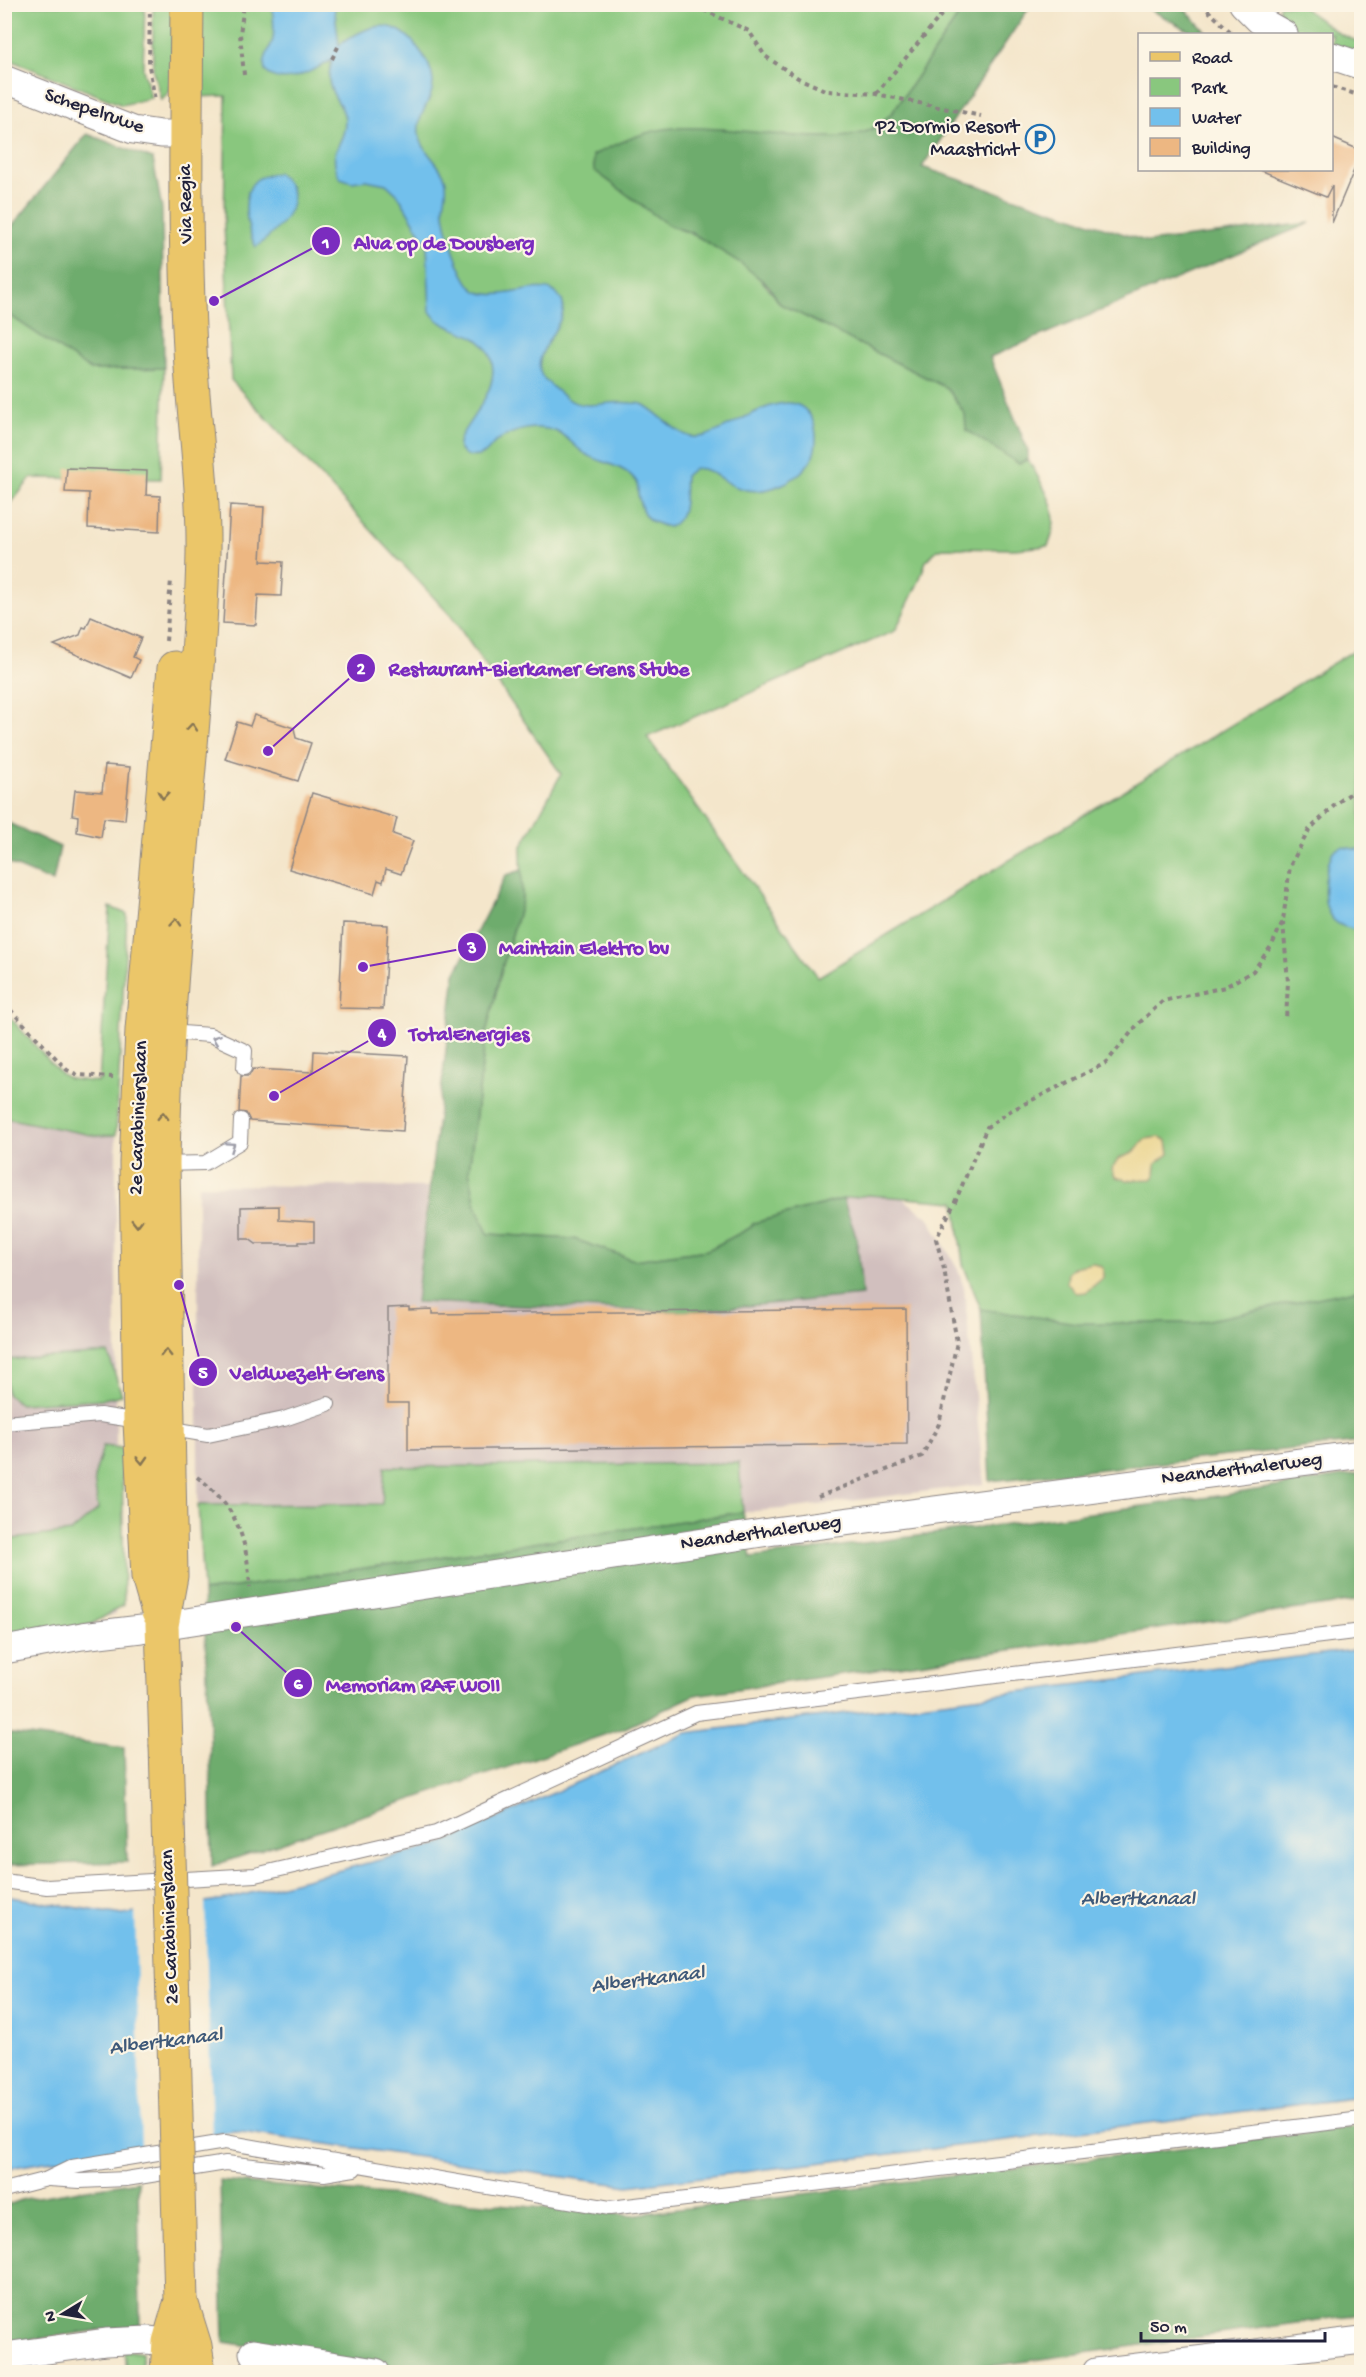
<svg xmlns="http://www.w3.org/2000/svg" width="1366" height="2377" font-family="'Gochi Hand',sans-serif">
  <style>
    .industrial { fill: #d1bfbe }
    .green { fill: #89c77e; stroke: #56745c; stroke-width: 1.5 }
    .forest { fill: #6eac6d; stroke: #486754; stroke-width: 1.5 }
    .sand { fill: #eeda9e; stroke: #887e6c; stroke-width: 1.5 }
    .water { fill: #72c0ec; stroke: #4a7194; stroke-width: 1.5 }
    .pier { fill: #f4e6cb }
    .building { fill: #edb782 }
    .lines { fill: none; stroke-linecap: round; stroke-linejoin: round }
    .lane-casing { stroke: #8b8483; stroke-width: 16 }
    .street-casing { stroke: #8b8483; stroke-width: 29 }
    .primary-casing { stroke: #8b8483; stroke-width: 35 }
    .path { stroke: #8b8483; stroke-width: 4; stroke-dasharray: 4.5 4.5; stroke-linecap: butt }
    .lane { stroke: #fff; stroke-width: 14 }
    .street { stroke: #fff; stroke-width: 27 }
    .primary { stroke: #ebc669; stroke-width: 33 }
    .primary-bridge-casing { stroke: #8b8483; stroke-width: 35; stroke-linecap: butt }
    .primary-bridge { stroke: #ebc669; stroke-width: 33 }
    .oneway { stroke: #867452 }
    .oneway2 { stroke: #9c9ca7 }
    .labels { text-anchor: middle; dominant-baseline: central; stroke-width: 4.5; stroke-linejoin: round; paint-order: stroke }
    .street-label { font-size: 20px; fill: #22223b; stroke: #fcf5e5 }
    .poi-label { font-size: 20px; fill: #22223b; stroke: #fcf5e5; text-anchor: end }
    .water-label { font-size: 21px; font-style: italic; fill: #3e5979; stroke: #fcf5e5 }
    .leader { fill: none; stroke: #7b2cbf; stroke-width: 2 }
    .callout-dot { fill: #7b2cbf; stroke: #fcf5e5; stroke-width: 2 }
    .mark-label { font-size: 18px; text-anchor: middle; font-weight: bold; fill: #fff }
    .callout-label { font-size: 21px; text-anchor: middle; font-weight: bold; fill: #7b2cbf; stroke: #fcf5e5; stroke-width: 4.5; stroke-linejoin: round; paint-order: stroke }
  </style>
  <rect width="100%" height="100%" fill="#fcf5e5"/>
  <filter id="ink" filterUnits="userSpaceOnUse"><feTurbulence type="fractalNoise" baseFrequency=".0167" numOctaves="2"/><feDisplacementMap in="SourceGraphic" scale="12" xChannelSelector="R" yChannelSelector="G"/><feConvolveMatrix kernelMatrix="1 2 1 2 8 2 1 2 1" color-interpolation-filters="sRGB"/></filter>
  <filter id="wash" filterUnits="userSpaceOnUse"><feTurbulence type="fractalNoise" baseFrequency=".008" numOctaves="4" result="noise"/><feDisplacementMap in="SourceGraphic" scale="24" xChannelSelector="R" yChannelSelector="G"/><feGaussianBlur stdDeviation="1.35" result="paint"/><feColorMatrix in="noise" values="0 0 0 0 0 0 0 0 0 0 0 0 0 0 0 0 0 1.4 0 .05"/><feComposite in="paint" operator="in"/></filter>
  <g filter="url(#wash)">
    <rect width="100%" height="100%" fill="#f4e6cb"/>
    <path class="industrial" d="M5,1118L96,1136L116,1135V1482L115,1615L5,1632Z
      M198,1185L428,1187L417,1302L861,1295L857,1239L843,1199L868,1195L902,1198L928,1217L957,1267L964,1288L984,1484L795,1508L743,1512L738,1463L385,1467L383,1504L198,1505Z"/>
    <path class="green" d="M11,5H145L143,69L151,98L122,105L5,58V23Z
      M153,5H174L170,91L161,100L153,71Z
      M199,5H966L892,113L877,127L863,133L840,138L790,136L668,225C710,239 756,266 780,304L947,388L965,414L1019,464L1028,459C1044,490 1064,511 1048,546L1015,549L943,548L936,551L926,561L919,581L895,631L647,737L818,977L1361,646V1298L1067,1354L981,1309L963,1264L955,1202L868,1195L843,1199L754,1223L750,1228L708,1250L634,1260L574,1239L488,1234L476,1206L469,1171L486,1033L502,968L522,901L521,848L561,774L451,616L231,380L224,224L226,96L192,97Z
      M1279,5H1299L1340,34L1361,43V57L1332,48V34L1296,33L1280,16Z
      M5,312L91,370L164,368L161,479L31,478L5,511Z
      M110,907L127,914L116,1135L96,1136L5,1118V1012L61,1074L70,1079L99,1082Z
      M108,1353L122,1395L104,1399L20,1404L7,1394L5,1360Z
      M103,1446L122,1448L124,1605L92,1624L5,1640L4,1540L71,1532L98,1509L94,1478Z
      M739,1463L743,1512L203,1592L198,1505L382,1504L385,1467Z
      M124,2350L142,2353L143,2372H126Z"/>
    <path class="forest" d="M966,5H1031L922,167L1148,242L1310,223L990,357L1028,451V459L1019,464L966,430L965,414L947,388L780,304L769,286L739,262L692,233L668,225L594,170L593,155C619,143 647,129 675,128C721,126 766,135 812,137C829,137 846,138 862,133C874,130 883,121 892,113Z
      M1142,5H1181L1208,34L1193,33Z
      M87,134L153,159L162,209L164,368L91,370L5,312V235Z
      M4,821L60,847L53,882L5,862Z
      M522,870V901L502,968L486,1033L469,1171L476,1206L488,1234L574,1239L634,1260L708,1250L750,1228L754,1223L843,1199L857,1239L862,1295L684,1312L416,1302L455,974L506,875Z
      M1361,1289V1442L990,1481L981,1309L1077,1323H1194Z
      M1361,1473V1600L695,1695L625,1728L212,1866L210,1741L203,1592L743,1512L751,1558L1225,1495Z
      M5,1733L124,1748L127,1862L5,1865Z
      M1361,2126V2314L949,2372H407L224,2342L220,2181L629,2215Z
      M138,2181L140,2325L5,2343V2206L24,2199Z"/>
    <path class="sand" d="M1160,1137L1167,1141L1169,1154L1156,1164L1155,1176L1152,1179L1127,1180L1115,1177L1112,1169L1118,1159L1133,1153L1145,1139Z
      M1092,1263L1103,1268V1278L1086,1292L1076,1293L1067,1283L1068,1273L1075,1267Z"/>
    <path class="water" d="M272,5H334L339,45C369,24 394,15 418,48C426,58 432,68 433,81C434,100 416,114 419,134C422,152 439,162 445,178C449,189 444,198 444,208C443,225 462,285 478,292C502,301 537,282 553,291C586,312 529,347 541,374C543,379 551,385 555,389C584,417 597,399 631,403C635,403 638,403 642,404C656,410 675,434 693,437C722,442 790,371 813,421C817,431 817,446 813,456C801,481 765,497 739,488C726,484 716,473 703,469C695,467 690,471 685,476C683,494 689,517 669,527C646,522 642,516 638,494C638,490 638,484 636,481C625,465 599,463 584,453C574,446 566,435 555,431C536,424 514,430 498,440C493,443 490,449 485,453C477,458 465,458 460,450C450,432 506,396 490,355C480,328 443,334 430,311L427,244L398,195L386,184L366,180L352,182L340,178C325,149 346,146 345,119C344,107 334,99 331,88C327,79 330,69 332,60C315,69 283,90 265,71C262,59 270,50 273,39C275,27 273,16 272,5Z
      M278,173C311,199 280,229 256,247C247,231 239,194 256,180C263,175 270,174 278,173Z
      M1342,847L1361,850V929C1354,931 1350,928 1343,926C1316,916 1324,871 1333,851Z
      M1361,1649V2097L628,2186L234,2131L15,2167L5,2172L4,1896L123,1915L231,1898L438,1845L686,1733Z"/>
    <path class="pier" d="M205,1899L212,2138L141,2150L135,1910Z"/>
    <g id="blocks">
      <path class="building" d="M1332,138L1362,151L1332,223V185L1326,197L1260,170H1332Z
        M67,468L147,471L146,495L160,496L159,532L88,528L89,493L65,492Z
        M230,505L264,507L261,561L283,562L281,596L258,595L256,625L223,623Z
        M91,617L141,638L133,657L139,660L131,678L54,645L80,635L83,627L86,628Z
        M254,715L294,728L296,738L311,743L298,781L225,759L237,722L250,726Z
        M105,765L130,767L125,820L104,818L101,837L77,832L78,816L72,815L75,790L102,792Z
        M312,793L397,818L393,834L413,841L401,874L386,869L383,882L378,880L374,894L289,869Z
        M343,923L388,925L383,1009L339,1008Z
        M314,1051L408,1056L403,1131L250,1121L246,1113L239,1112L241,1076H249L253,1069L313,1072Z
        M279,1206V1220L314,1222V1242H299V1244H256L249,1239H241V1207Z
        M409,1307V1310L432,1309V1314L906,1309L907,1444L408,1450V1403H388V1308Z"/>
    </g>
  </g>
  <g filter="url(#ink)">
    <use href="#blocks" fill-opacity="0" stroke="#8b8483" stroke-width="1.5"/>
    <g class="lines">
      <g class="lane-casing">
        <path id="lane" d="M1259,20L1268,4
          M168,1032L210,1035L245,1051L244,1068
          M162,1164L205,1163L240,1142L241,1120
          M4,1423L100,1415L139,1421
          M167,1428L208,1435L284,1419L328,1404
          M4,1881L47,1887L255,1875L436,1833L696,1713L1362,1631
          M49,2179L80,2181L126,2179L226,2163L324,2174L354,2169
          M4,2190L47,2179L72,2167L225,2142L610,2208L1362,2119"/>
      </g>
      <g class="street-casing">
        <path id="street" d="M1243,4L1259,20L1284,34
          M1332,56L1362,66
          M4,79L133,130L161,134H186
          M4,1650L82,1636L141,1629L775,1531L1362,1454
          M253,2353L376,2372
          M4,2356L106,2342L148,2340L188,2345
          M1096,2372L1362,2340"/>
      </g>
      <g class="primary-casing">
        <path id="primary" d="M158,1612L148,1577L140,1422L136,1163L142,1030L174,668
          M166,1744L162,1625L171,1576L163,1164C165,1024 179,884 191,745C196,681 202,617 203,553C204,485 193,417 190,349C184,234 186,119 187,4
          M181,2301L195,2346L199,2372
          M167,2372L169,2342L181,2301"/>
      </g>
      <path class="path" d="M150,4L149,66L155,100
        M698,4L699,8L749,31L765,56L798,78L827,91L876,94L981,116
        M1201,4L1233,34
        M4,10L6,4
        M332,59L339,45
        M244,75L240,34L244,4
        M1332,87L1362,96
        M876,94L942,14L947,4
        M166,641L171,580
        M1283,922L1288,982L1286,1020
        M4,1003L67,1070L78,1075L113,1077
        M197,1477C237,1506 247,1539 250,1587
        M818,1497L922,1456L939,1424L957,1342L944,1269L936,1239L955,1202L987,1127L1010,1111L1106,1063L1138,1024L1163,1001L1225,987L1253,971L1272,945L1283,921L1290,866L1309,830L1337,803L1362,785"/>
      <use href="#lane" class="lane"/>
      <use href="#street" class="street"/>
      <use href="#primary" class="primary"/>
      <g class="primary-bridge-casing">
        <path id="primary-bridge" d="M166,1744L181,2301"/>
      </g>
      <use href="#primary-bridge" class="primary-bridge"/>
    </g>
    <defs><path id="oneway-chevron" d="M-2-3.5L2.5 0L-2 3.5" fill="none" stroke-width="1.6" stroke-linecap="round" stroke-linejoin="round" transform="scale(1.5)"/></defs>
    <g class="oneway">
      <use href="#oneway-chevron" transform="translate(192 727) rotate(-85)"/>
      <use href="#oneway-chevron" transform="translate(163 795) rotate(95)"/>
      <use href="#oneway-chevron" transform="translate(176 922) rotate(-85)"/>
      <use href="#oneway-chevron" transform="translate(163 1116) rotate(-89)"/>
      <use href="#oneway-chevron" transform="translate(137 1223) rotate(89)"/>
      <use href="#oneway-chevron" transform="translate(166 1353) rotate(-91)"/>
      <use href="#oneway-chevron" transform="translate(142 1460) rotate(87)"/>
    </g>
    <g class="oneway2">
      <use href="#oneway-chevron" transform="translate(216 1039) rotate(-160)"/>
      <use href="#oneway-chevron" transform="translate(231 1146) rotate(-34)"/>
    </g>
  </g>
  <defs>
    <g id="parking-ring" transform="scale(1.5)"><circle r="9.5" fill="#fcf5e5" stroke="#1f6fb2" stroke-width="1.5"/><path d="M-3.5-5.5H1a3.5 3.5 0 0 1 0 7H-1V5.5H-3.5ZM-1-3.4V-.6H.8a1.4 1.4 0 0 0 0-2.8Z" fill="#1f6fb2"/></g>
  </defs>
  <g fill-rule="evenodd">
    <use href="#parking-ring" x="1040" y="139"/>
  </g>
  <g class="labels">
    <g class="street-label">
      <text transform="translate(94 112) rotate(19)">Schepelruwe</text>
      <text transform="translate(187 204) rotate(-91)">Via Regia</text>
      <text transform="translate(140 1118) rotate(-88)">2e Carabinierslaan</text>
      <text transform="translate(1242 1470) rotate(-7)">Neanderthalerweg</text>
      <text transform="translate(761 1534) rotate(-8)">Neanderthalerweg</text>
      <text transform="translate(171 1927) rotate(-92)">2e Carabinierslaan</text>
    </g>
    <g class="poi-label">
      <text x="1019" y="128">P2 Dormio Resort<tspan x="1019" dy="23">Maastricht</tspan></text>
    </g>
    <g class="water-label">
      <text x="1138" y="1900">Albertkanaal</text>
      <text transform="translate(648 1981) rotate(-7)">Albertkanaal</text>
      <text transform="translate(166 2043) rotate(-7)">Albertkanaal</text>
    </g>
  </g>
  <path class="leader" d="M214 301L326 241M268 751L361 668M363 967L472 947M274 1096L382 1033M179 1285L203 1372M236 1627L298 1683"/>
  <g class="callout-dot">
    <circle cx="214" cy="301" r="6"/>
    <circle cx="268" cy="751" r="6"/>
    <circle cx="363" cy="967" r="6"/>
    <circle cx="274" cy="1096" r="6"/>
    <circle cx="179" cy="1285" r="6"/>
    <circle cx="236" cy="1627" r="6"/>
    <circle cx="326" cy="241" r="15"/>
    <circle cx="361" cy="668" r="15"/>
    <circle cx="472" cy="947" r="15"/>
    <circle cx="382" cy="1033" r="15"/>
    <circle cx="203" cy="1372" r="15"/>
    <circle cx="298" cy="1683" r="15"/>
  </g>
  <g class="mark-label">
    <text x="326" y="248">1</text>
    <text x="361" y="674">2</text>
    <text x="472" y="953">3</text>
    <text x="382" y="1039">4</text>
    <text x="203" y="1378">5</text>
    <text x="298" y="1689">6</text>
  </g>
  <g class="callout-label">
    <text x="444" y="249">Alva op de Dousberg</text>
    <text x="539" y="675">Restaurant-Bierkamer Grens Stube</text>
    <text x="584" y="954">Maintain Elektro bv</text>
    <text x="469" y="1040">TotalEnergies</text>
    <text x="307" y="1379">Veldwezelt Grens</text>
    <text x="413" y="1691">Memoriam RAF WOII</text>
  </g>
  <rect width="1366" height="2377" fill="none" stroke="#fcf5e5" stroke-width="24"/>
  <rect x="1138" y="33" width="195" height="138" fill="#fcf5e5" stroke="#a5a1a1" stroke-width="1.5"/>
  <rect x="1150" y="52" width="30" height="9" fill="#ebc669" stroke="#a5a1a1" stroke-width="1.5"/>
  <text x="1192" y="63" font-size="18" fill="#22223b">Road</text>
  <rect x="1150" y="78" width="30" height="18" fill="#89c77e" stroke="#a5a1a1" stroke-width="1.5"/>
  <text x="1192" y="93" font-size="18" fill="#22223b">Park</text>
  <rect x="1150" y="108" width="30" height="18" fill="#72c0ec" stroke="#a5a1a1" stroke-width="1.5"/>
  <text x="1192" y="123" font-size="18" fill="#22223b">Water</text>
  <rect x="1150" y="138" width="30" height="18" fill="#edb782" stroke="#a5a1a1" stroke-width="1.5"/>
  <text x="1192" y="153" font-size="18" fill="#22223b">Building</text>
  <g transform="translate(63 2314) rotate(259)" stroke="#fcf5e5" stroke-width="4.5" paint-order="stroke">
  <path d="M0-4.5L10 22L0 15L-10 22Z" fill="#22223b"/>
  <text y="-9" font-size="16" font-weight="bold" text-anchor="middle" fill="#22223b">N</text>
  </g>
  <path d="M1141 2332v9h184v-9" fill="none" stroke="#22223b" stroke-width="3"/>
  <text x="1150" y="2332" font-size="18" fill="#22223b" stroke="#fcf5e5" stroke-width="4.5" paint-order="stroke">50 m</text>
</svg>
